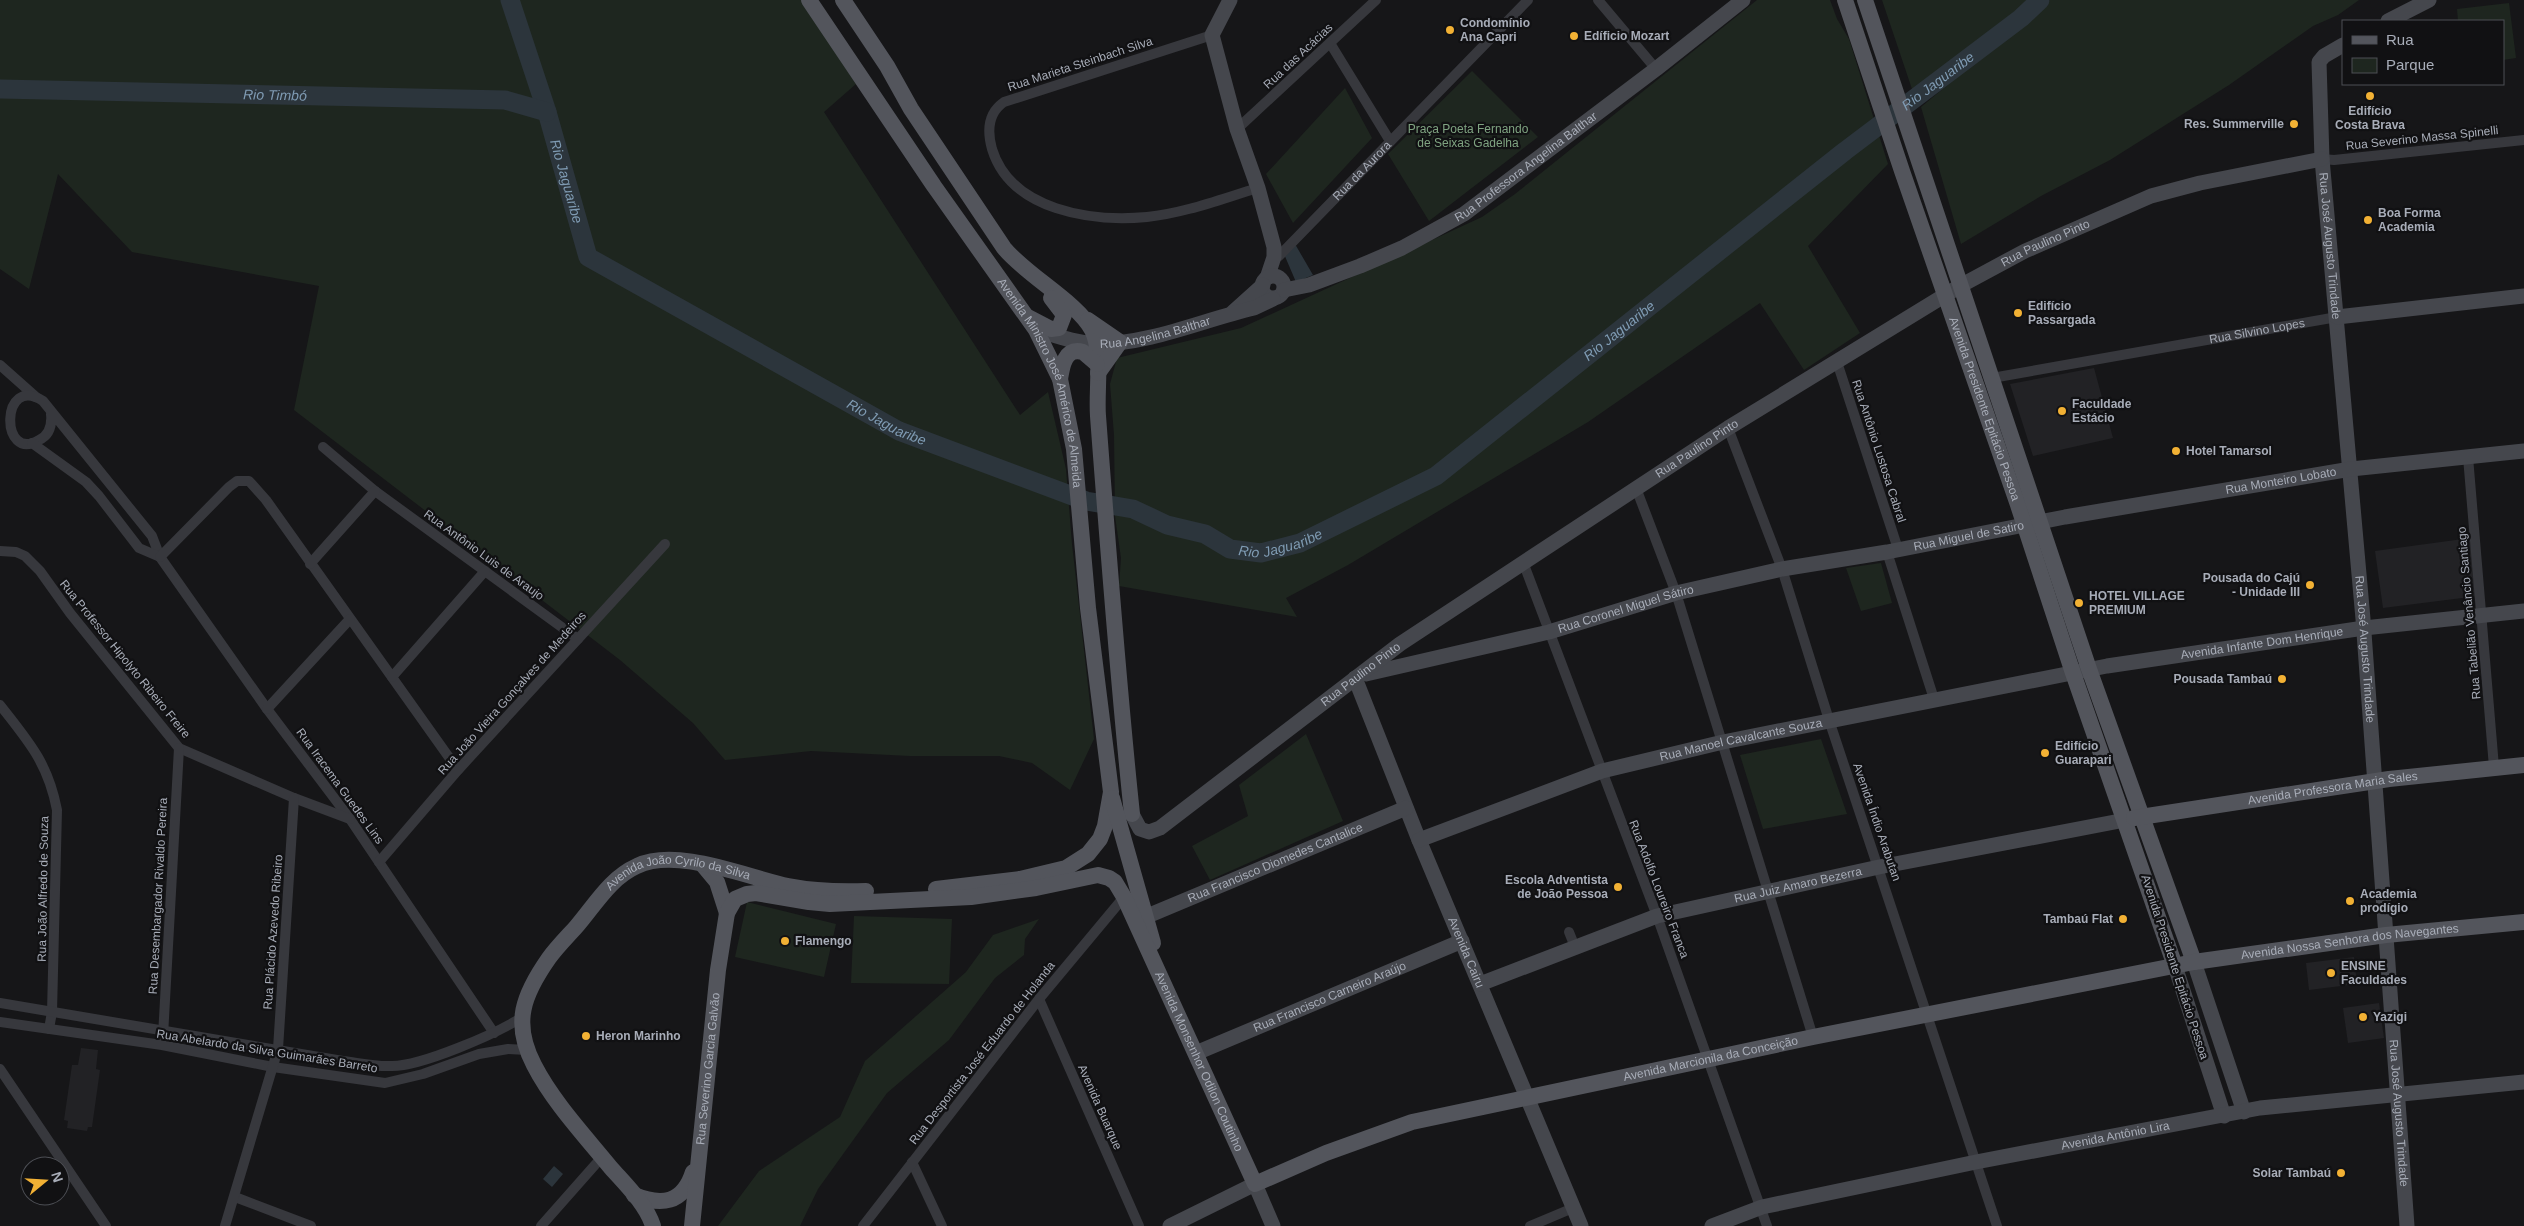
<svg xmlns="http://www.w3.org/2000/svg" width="2524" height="1226" font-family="Arial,sans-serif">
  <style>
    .built { fill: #222225 }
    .green { fill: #1e261f }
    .water { fill: #2c353c }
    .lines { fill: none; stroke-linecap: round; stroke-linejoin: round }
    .river { stroke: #2c353c; stroke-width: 19 }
    .street { stroke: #37383d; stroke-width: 10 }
    .secondary { stroke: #45474d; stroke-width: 15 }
    .primary { stroke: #53555c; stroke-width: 16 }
    .poi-dot { fill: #f2b134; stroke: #111113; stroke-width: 2 }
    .labels { text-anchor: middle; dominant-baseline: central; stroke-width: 4.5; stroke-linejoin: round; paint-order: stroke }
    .poi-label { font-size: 12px; font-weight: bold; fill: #a8adb8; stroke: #111113; text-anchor: start }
    .street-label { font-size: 12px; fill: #a8adb8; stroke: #111113 }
    .park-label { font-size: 12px; fill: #7fa381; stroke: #111113 }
    .water-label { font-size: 14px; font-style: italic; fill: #7f9bb3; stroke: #111113 }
  </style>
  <rect width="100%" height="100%" fill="#161618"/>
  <path class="built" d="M2094,368L2113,438L2033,456L2010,384Z
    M2470,538L2478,596L2383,608L2375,551Z
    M2354,957L2357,984L2309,990L2306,963Z
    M2379,1003L2384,1038L2348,1043L2343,1008Z
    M81,1048L98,1050L96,1069L100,1070L92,1127H88L87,1131L67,1128L68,1121L64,1120L72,1065H78Z"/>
  <path class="green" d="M0,0H802L856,84L824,112L1020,415L1048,392L1066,469L1072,544L1094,739L1070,790L1032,763L999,756H910L811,751L725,760L693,723L620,660L294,410L319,286L132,252L58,174L29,289L0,269Z
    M1757,0H1830L1837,19L1849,39L1888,164L1808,246L1860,333L1804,370L1760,303L1588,422L1348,565L1286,598L1297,617L1119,586L1121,558L1115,516L1114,435L1110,384L1117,358L1241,328L1482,217L1515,194Z
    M1882,0H2041L2021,18L1915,98Z
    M2050,0H2359L2338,15L2313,26L2229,85L2110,160L2041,196L1961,244L1921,107Z
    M2509,3L2516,58L2503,60V21H2458L2457,9Z
    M1472,71L1538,137L1429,221L1388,154Z
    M1345,88L1372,138L1293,223L1266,174Z
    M1881,563L1892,603L1861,611L1846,568Z
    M1306,734L1343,821L1210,880L1192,846L1248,816L1239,785Z
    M1821,739L1847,814L1763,829L1740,755Z
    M747,902L836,924L824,977L735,957Z
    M854,916L952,919L949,984L851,983Z
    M1039,919L1025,939L1024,955L995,978L949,1040L887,1093L818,1189L800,1226H718L759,1171L840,1117L865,1061L966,972L993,935Z"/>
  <path class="water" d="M1295,244L1313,275L1296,282L1284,254Z
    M554,1166L563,1174L552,1187L543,1179Z"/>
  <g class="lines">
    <g class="river">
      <path id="s1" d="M510,0L547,112L588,257L899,431L1086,501L1133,509L1167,525L1205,534L1230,549L1261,553L1300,543L1436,476L1845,151L2021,18L2040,0"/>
      <path id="s2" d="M0,89L505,100L547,112"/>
    </g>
    <g class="street">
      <path d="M1598,0L1656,69"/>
      <path d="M1212,35L1004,102C988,113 987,131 992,149C1011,211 1092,222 1147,217C1185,213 1221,199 1258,188"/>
      <path d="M1330,43L1390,141"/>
      <path d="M1237,129L1376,0"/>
      <path d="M2322,159L2334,160L2524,140"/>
      <path id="s3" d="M1274,257L1279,256L1528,0"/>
      <path d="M1837,362L1898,549"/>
      <path d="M0,365L36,397"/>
      <path id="s4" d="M1992,378L2337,317"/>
      <path d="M51,414C52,424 50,435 39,440C0,464 0,373 43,401L152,536L160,557L267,709L350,819L494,1033"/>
      <path d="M1728,428L1782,569L1829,720L1997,1226"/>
      <path d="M32,443L86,482L99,496L139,548L160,557"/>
      <path d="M323,447L375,491L578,639"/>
      <path d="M2468,457L2494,767"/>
      <path d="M1636,488L1676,593L1813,1037"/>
      <path d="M0,551L16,552L25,556L40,571L70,613L179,748L294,798L350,819"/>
      <path d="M1887,552L1934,699"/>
      <path d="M160,557L229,487L237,481H249L266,500L458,770"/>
      <path d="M1523,562L1657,916L1767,1226"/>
      <path d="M310,564L375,491"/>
      <path d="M392,677L485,571"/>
      <path d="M0,705C29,742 48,763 57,810L52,1012L49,1029"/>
      <path d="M267,709L350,619"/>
      <path d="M379,862L458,770L665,544"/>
      <path d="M1569,932L1575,947"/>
      <path d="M1039,999L1139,1226"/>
      <path d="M0,1003L343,1061C359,1063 376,1067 392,1066C422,1066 495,1034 521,1018"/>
      <path d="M0,1022L162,1045L273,1067L385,1083L423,1074L479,1054L508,1049L527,1050"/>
      <path d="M163,1036L179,748"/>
      <path d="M0,1069L106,1226"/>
      <path d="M912,1162L942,1226"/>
      <path d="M235,1197L311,1226"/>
      <path d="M225,1226L278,1049L294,798"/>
      <path d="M541,1226L602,1157"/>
      <path d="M863,1226L1039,999L1124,897"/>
      <path d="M1530,1226L1573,1208"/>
    </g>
    <g class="secondary">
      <path d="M1230,0L1212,35L1237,129L1258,188L1274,247V257L1267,278"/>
      <path d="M2388,21L2429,0"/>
      <path id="s5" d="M2343,45L2324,56L2319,62L2322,159L2363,619L2407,1226"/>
      <circle cx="1273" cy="287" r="11"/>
      <path id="s6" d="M1284,290L1309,285L1360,266L1402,248L1464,214L1656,69L1743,0"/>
      <path d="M1233,312L1263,285"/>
      <path d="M2337,317L2524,296"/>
      <path id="s7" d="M1037,330C1057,336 1076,343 1097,344C1150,344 1203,320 1254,308L1273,299"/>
      <path id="s8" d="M1366,674L1549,632L1676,593L1782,569L1887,552L2065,517L2351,469L2524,451"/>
      <path id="s9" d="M1355,678L1419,840L1581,1226"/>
      <path id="s10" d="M1132,814L1140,829L1149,832L1160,828L1400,644L1728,428L1960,286L2025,251L2151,196L2200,183L2322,159"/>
      <path id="s11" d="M1419,840L1602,771L1723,742L2107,666L2364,628L2524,611"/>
      <path id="s12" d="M1145,917L1406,808"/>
      <path d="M2194,962L2244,1112"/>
      <path d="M2175,966L2224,1116"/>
      <path id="s13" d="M1480,984L1657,916L1879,867L2125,820"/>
      <path id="s14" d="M1196,1053L1462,941"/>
      <path d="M1170,1226L1255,1184L1273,1226"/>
      <path id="s15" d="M1712,1226L1762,1207L1976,1162L2260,1108L2524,1082"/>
    </g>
    <g class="primary">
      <path id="s16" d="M809,0L934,186L1036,330L1060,379L1074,449L1088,608L1111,792L1105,826L1100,839L1088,854L1066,868L1020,879L936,889"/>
      <path d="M843,0L887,66L911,109L1004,248C1027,276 1077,302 1092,330C1103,351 1096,391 1098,416C1108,549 1118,682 1132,814"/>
      <path id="s17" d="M1845,0L1902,171L2018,505L2073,673L2175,966"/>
      <path d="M1865,0L2089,669L2194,962"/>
      <path d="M1028,317L1051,329L1059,328L1064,315L1051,298"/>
      <path d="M1088,320L1120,342L1098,373"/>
      <path d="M1060,379C1062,366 1065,347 1083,352L1097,364"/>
      <path d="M1112,798L1153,943"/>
      <path id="s18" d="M2134,818L2389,779L2524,765"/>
      <path d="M702,864L717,882L727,913"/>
      <path d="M634,1195C661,1206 683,1204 693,1172"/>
      <path id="s19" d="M653,1226C646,1204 626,1185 611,1168C585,1136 553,1102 534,1065C512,1023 523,995 549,958C557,947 567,937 576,927C595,905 610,878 637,866C677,847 746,877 788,886C814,891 840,892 866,891"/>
      <path id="s20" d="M692,1226L718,970L727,913L735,899L747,894L756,893L809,902L830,904L971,897L1036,888L1098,875L1109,878L1115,882L1124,897L1255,1184L1326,1153L1412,1122L1813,1037L2194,962L2386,935L2524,922"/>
    </g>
  </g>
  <g class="poi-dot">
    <circle cx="1450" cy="30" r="5"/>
    <circle cx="1574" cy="36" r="5"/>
    <circle cx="2370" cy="96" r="5"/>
    <circle cx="2294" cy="124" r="5"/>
    <circle cx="2368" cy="220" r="5"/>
    <circle cx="2018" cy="313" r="5"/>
    <circle cx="2062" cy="411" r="5"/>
    <circle cx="2176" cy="451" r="5"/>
    <circle cx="2310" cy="585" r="5"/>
    <circle cx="2079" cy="603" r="5"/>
    <circle cx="2282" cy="679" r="5"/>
    <circle cx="2045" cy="753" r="5"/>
    <circle cx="1618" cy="887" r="5"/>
    <circle cx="2350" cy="901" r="5"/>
    <circle cx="2123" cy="919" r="5"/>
    <circle cx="785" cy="941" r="5"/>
    <circle cx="2331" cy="973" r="5"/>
    <circle cx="2363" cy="1017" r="5"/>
    <circle cx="586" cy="1036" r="5"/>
    <circle cx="2341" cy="1173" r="5"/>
  </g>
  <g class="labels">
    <g class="poi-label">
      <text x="1460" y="23">Condomínio<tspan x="1460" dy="14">Ana Capri</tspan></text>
      <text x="1584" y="36">Edíficio Mozart</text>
      <text x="2370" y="111" text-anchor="middle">Edifício<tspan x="2370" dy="14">Costa Brava</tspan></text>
      <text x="2284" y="124" text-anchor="end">Res. Summerville</text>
      <text x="2378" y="213">Boa Forma<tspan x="2378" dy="14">Academia</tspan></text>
      <text x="2028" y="306">Edifício<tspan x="2028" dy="14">Passargada</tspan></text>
      <text x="2072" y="404">Faculdade<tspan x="2072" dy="14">Estácio</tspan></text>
      <text x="2186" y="451">Hotel Tamarsol</text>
      <text x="2300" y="578" text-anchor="end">Pousada do Cajú<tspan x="2300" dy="14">- Unidade III</tspan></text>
      <text x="2089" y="596">HOTEL VILLAGE<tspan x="2089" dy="14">PREMIUM</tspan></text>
      <text x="2272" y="679" text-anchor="end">Pousada Tambaú</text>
      <text x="2055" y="746">Edifício<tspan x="2055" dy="14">Guarapari</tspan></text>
      <text x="1608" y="880" text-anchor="end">Escola Adventista<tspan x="1608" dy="14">de João Pessoa</tspan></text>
      <text x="2360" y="894">Academia<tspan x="2360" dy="14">prodígio</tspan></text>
      <text x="2113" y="919" text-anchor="end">Tambaú Flat</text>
      <text x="795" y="941">Flamengo</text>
      <text x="2341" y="966">ENSINE<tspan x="2341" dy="14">Faculdades</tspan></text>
      <text x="2373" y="1017">Yazigi</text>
      <text x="596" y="1036">Heron Marinho</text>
      <text x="2331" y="1173" text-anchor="end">Solar Tambaú</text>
    </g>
    <g class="street-label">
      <text transform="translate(1298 56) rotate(-43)">Rua das Acácias</text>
      <text transform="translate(1080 64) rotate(-18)">Rua Marieta Steinbach Silva</text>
      <text transform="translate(2422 138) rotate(-6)">Rua Severino Massa Spinelli</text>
      <text stroke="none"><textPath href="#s6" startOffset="274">Rua Professora Angelina Balthar</textPath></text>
      <text stroke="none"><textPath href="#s3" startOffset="124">Rua da Aurora</textPath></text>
      <text stroke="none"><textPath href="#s10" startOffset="1101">Rua Paulino Pinto</textPath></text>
      <text stroke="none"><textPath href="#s5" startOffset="214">Rua José Augusto Trindade</textPath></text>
      <text stroke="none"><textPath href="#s7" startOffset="121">Rua Angelina Balthar</textPath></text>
      <text stroke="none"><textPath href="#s4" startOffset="269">Rua Silvino Lopes</textPath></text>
      <text stroke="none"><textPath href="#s16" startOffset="452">Avenida Ministro José Américo de Almeida</textPath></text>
      <text stroke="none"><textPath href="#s17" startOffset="432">Avenida Presidente Epitácio Pessoa</textPath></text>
      <text stroke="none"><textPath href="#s10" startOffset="696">Rua Paulino Pinto</textPath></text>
      <text transform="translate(1879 451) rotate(72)">Rua Antônio Lustosa Cabral</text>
      <text stroke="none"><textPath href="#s8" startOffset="936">Rua Monteiro Lobato</textPath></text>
      <text stroke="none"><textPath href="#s8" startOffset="619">Rua Miguel de Satiro</textPath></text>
      <text transform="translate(484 555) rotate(36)">Rua Antônio Luis de Araujo</text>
      <text stroke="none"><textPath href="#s8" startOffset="268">Rua Coronel Miguel Sátiro</textPath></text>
      <text transform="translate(2469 613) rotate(-95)">Rua Tabelião Venâncio Santiago</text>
      <text stroke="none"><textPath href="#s11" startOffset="868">Avenida Infante Dom Henrique</textPath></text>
      <text stroke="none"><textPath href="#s5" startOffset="619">Rua José Augusto Trindade</textPath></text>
      <text transform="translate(125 659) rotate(51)">Rua Professor Hipolyto Ribeiro Freire</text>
      <text stroke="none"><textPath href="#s10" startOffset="291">Rua Paulino Pinto</textPath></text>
      <text transform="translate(512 693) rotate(-48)">Rua João Vieira Gonçalves de Medeiros</text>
      <text stroke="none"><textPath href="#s11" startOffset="338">Rua Manoel Cavalcante Souza</textPath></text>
      <text transform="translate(340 786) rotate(54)">Rua Iracema Guedes Lins</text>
      <text stroke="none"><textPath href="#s18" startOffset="201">Avenida Professora Maria Sales</textPath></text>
      <text transform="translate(1877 822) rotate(71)">Avenida Índio Arabutan</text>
      <text stroke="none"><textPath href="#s12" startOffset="141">Rua Francisco Diomedes Cantalice</textPath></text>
      <text stroke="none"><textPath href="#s19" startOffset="484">Avenida João Cyrilo da Silva</textPath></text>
      <text stroke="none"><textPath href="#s13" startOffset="334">Rua Juiz Amaro Bezerra</textPath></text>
      <text transform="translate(43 889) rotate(-89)">Rua João Alfredo de Souza</text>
      <text transform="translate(1659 889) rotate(69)">Rua Adolfo Loureiro Franca</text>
      <text transform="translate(158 896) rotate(-87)">Rua Desembargador Rivaldo Pereira</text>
      <text transform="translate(273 932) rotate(-86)">Rua Plácido Azevedo Ribeiro</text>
      <text stroke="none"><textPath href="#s20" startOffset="2174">Avenida Nossa Senhora dos Navegantes</textPath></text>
      <text stroke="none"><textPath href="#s9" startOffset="296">Avenida Cairu</textPath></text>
      <text transform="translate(2175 967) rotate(72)">Avenida Presidente Epitácio Pessoa</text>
      <text stroke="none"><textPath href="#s14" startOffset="145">Rua Francisco Carneiro Araújo</textPath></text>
      <text transform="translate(267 1051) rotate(9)">Rua Abelardo da Silva Guimarães Barreto</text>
      <text transform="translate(982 1053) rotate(-52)">Rua Desportista José Eduardo de Holanda</text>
      <text stroke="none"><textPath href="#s20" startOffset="1524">Avenida Marcionila da Conceição</textPath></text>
      <text stroke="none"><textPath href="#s20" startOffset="915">Avenida Monsenhor Odilon Coutinho</textPath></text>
      <text stroke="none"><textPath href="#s20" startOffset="158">Rua Severino Garcia Galvão</textPath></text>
      <text transform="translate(1100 1107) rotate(66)">Avenida Buarque</text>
      <text stroke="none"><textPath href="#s5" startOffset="1084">Rua José Augusto Trindade</textPath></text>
      <text stroke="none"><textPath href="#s15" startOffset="414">Avenida Antônio Lira</textPath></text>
    </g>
    <g class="park-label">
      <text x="1468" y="129">Praça Poeta Fernando<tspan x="1468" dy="14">de Seixas Gadelha</tspan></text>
    </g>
    <g class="water-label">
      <text stroke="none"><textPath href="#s1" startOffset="1840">Rio Jaguaribe</textPath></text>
      <text stroke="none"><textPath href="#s2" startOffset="275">Rio Timbó</textPath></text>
      <text stroke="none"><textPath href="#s1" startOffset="190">Rio Jaguaribe</textPath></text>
      <text stroke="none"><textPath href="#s1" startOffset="1435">Rio Jaguaribe</textPath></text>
      <text stroke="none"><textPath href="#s1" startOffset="610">Rio Jaguaribe</textPath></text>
      <text stroke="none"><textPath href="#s1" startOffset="1030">Rio Jaguaribe</textPath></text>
    </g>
  </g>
  <rect x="2342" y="20" width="162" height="65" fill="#111113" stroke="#4d4f55"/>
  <rect x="2352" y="36" width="25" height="8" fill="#53555c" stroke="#4d4f55"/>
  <text x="2386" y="45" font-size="15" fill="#a8adb8">Rua</text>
  <rect x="2352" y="58" width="25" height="15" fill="#1e261f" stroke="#4d4f55"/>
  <text x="2386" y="70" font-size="15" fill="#a8adb8">Parque</text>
  <g transform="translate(45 1181) rotate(72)"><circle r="24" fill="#111113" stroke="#4d4f55"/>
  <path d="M0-4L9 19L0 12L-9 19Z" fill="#f2b134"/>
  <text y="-8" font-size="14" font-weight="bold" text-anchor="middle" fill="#a8adb8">N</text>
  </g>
</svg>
